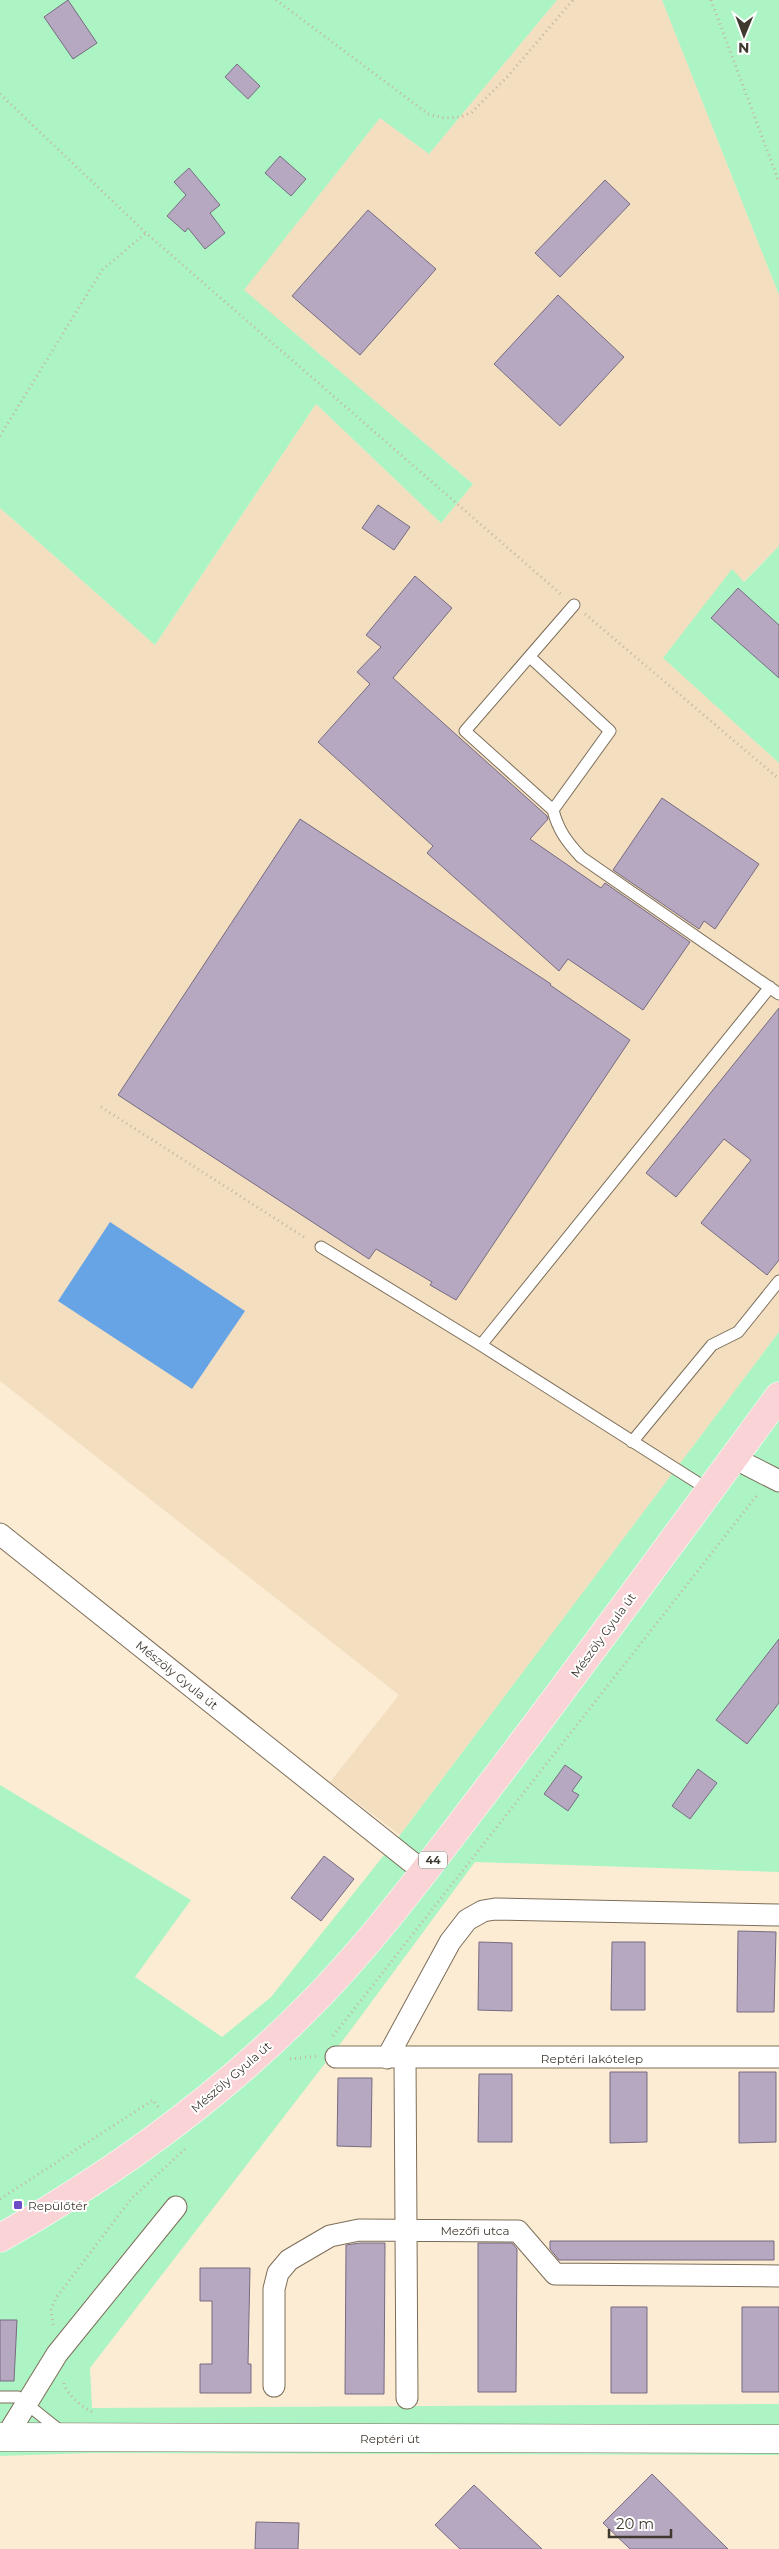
<svg xmlns="http://www.w3.org/2000/svg" width="779" height="2549" font-family="Montserrat,sans-serif">
  <style>
    .built { fill: #f3dec0 }
    .green { fill: #adf4c5 }
    .water { fill: #66a4e5 }
    .building { fill: #b5a8c0; stroke: #776b81 }
    .lines { fill: none; stroke-linecap: round; stroke-linejoin: round }
    .service-casing { stroke: #7d6e59; stroke-width: 13 }
    .minor-casing { stroke: #7d6e59; stroke-width: 23 }
    .tertiary-casing { stroke: #7d6e59; stroke-width: 29 }
    .primary-casing { stroke: #fff; stroke-width: 29 }
    .path { stroke: #c3b5a2; stroke-width: 3; stroke-dasharray: 1 4; stroke-linecap: butt }
    .service { stroke: #fff; stroke-width: 11 }
    .minor { stroke: #fff; stroke-width: 21 }
    .tertiary { stroke: #fff; stroke-width: 28 }
    .primary { stroke: #fad3d6; stroke-width: 28 }
    .poi-dot { fill: #6c4dc6; stroke: #fff; stroke-width: 2 }
    .labels { text-anchor: middle; dominant-baseline: central; stroke-width: 4; stroke-linejoin: round; paint-order: stroke }
    .shield { fill: #fff; stroke: #79746e; stroke-width: 1 }
    .shield-label { font-size: 11px; font-weight: bold; fill: #403930 }
    .street-label { font-size: 12px; fill: #403930; stroke: #fff }
    .poi-label { font-size: 12px; fill: #403930; stroke: #fff; text-anchor: start }
  </style>
  <rect width="100%" height="100%" fill="#fdecd4"/>
  <path class="built" d="M557,0H662L779,295V546L743,582L732,570L663,658L779,763V1332L400,1835L330,1782L399,1695L0,1381V508L155,645L316,404L441,523L473,484L243,290L380,118L429,154Z"/>
  <path class="green" d="M0,0H557L429,154L380,118L244,290L473,484L441,523L316,404L155,645L0,508Z
    M662,0H779V295Z
    M779,546V763L663,658L732,569L744,582Z
    M779,1332V1872L475,1862L350,2031L90,2368L92,2408L779,2404V2455L93,2453L0,2456V1785L191,1900L135,1977L222,2037L271,1997L400,1835Z"/>
  <path class="water" d="M110,1222L245,1311L192,1389L58,1301Z"/>
  <path class="building" d="M68,0L97,43L73,59L44,17Z
    M237,64L260,86L248,99L225,77Z
    M280,156L306,179L291,196L265,173Z
    M189,168L220,205L210,213L225,233L205,249L188,228L185,232L167,216L186,195L174,182Z
    M605,180L630,204L560,277L535,253Z
    M368,210L436,269L360,355L292,296Z
    M558,295L624,357L560,426L494,364Z
    M378,505L410,527L394,550L362,528Z
    M415,576L452,608L393,678L547,816L548,819L530,839L601,888L605,883L690,942L643,1010L568,959L559,971L427,853L433,846L318,742L370,684L357,672L381,647L366,635Z
    M738,588L779,625V678L711,618Z
    M662,798L759,864L715,929L704,921L699,929L613,870Z
    M300,819L551,984L550,985L630,1040L456,1300L430,1285L432,1282L376,1249L369,1259L118,1095Z
    M779,1008V1260L767,1275L701,1223L751,1160L724,1139L676,1197L646,1173Z
    M779,1639V1703L747,1744L716,1720Z
    M565,1765L582,1777L572,1791L579,1795L568,1811L544,1794Z
    M698,1769L717,1783L690,1819L672,1806Z
    M324,1856L354,1879L321,1921L291,1898Z
    M738,1931L776,1932L774,2012H737Z
    M479,1942L512,1943V2011L478,2010Z
    M612,1942H645V2010H611Z
    M610,2072H647V2142L610,2143Z
    M739,2072H776V2142L739,2143Z
    M479,2074H512V2142H478Z
    M338,2078H372L371,2147L337,2146Z
    M550,2241H774V2260H559L550,2249Z
    M360,2243H385L384,2394H345L346,2245Z
    M478,2243H512L517,2249L516,2392H478Z
    M200,2268H250L248,2364H251V2393H200V2364H212V2301H200Z
    M611,2307H647V2393H611Z
    M742,2307H779V2392H742Z
    M0,2320H17L14,2381H0Z
    M652,2474L728,2549H630L603,2523Z
    M474,2485L542,2549H460L435,2525Z
    M256,2522L299,2523L298,2549H255Z"/>
  <g class="lines">
    <g class="service-casing">
      <path id="service" d="M574,605L465,731L553,810C558,830 567,842 581,857L779,994
        M530,657L610,731L553,810
        M321,1247L481,1345L709,1490
        M481,1345L770,987
        M632,1442L712,1345L738,1332L779,1281
        M0,2397H18L63,2433"/>
    </g>
    <g class="minor-casing">
      <path id="minor" d="M734,1458L779,1481
        M0,1534L424,1872
        M336,2057H779
        M387,2058L450,1942L467,1920L483,1911L495,1909L779,1915
        M405,2058L407,2398
        M274,2386V2289L278,2273L289,2260L330,2236L359,2230L518,2231L555,2274L779,2276
        M6,2437L57,2354L176,2207"/>
    </g>
    <g class="tertiary-casing">
      <path id="tertiary" d="M0,2437L779,2439"/>
    </g>
    <g class="primary-casing">
      <path id="primary" d="M0,2238C108,2177 210,2104 298,2017C372,1945 432,1861 495,1779C591,1653 685,1524 779,1396"/>
    </g>
    <path class="path" d="M276,0L428,114L444,118L461,117L472,112L508,76L573,0
      M711,0L779,182
      M0,94L146,233L563,596
      M0,436L102,270L146,233
      M585,614L779,779
      M101,1107L307,1239
      M333,2036L758,1494
      M290,2059L317,2056
      M0,2199L153,2100L159,2108
      M53,2325L51,2309L56,2298L131,2199L185,2149
      M64,2383C67,2395 81,2406 92,2412"/>
    <use href="#service" class="service"/>
    <use href="#minor" class="minor"/>
    <use href="#tertiary" class="tertiary"/>
    <use href="#primary" class="primary"/>
  </g>
  <rect class="poi-dot" x="13" y="2200" width="10" height="10" rx="2.5"/>
  <g class="labels">
    <rect class="shield" x="419" y="1851.5" width="28" height="17" rx="4"/>
    <g class="shield-label">
      <text x="433" y="1860">44</text>
    </g>
    <g class="street-label">
      <text transform="translate(603 1635) rotate(-54)">Mészöly Gyula út</text>
      <text transform="translate(177 1675) rotate(39)">Mészöly Gyula út</text>
      <text x="592" y="2058">Reptéri lakótelep</text>
      <text transform="translate(231 2077) rotate(-41)">Mészöly Gyula út</text>
      <text x="475" y="2230">Mezőfi utca</text>
      <text x="390" y="2438">Reptéri út</text>
    </g>
    <g class="poi-label">
      <text x="28" y="2205">Repülőtér</text>
    </g>
  </g>
  <g transform="translate(744 35) rotate(181)" stroke="#ffffff" stroke-width="4" paint-order="stroke">
  <path d="M0-4L9 19L0 12L-9 19Z" fill="#403930"/>
  <text y="-8" font-size="14" font-weight="bold" text-anchor="middle" fill="#403930">N</text>
  </g>
  <path d="M609 2529v8h62v-8" fill="none" stroke="#403930" stroke-width="2.5"/>
  <text x="616" y="2529" font-size="15" fill="#403930" stroke="#ffffff" stroke-width="4" paint-order="stroke">20 m</text>
</svg>
